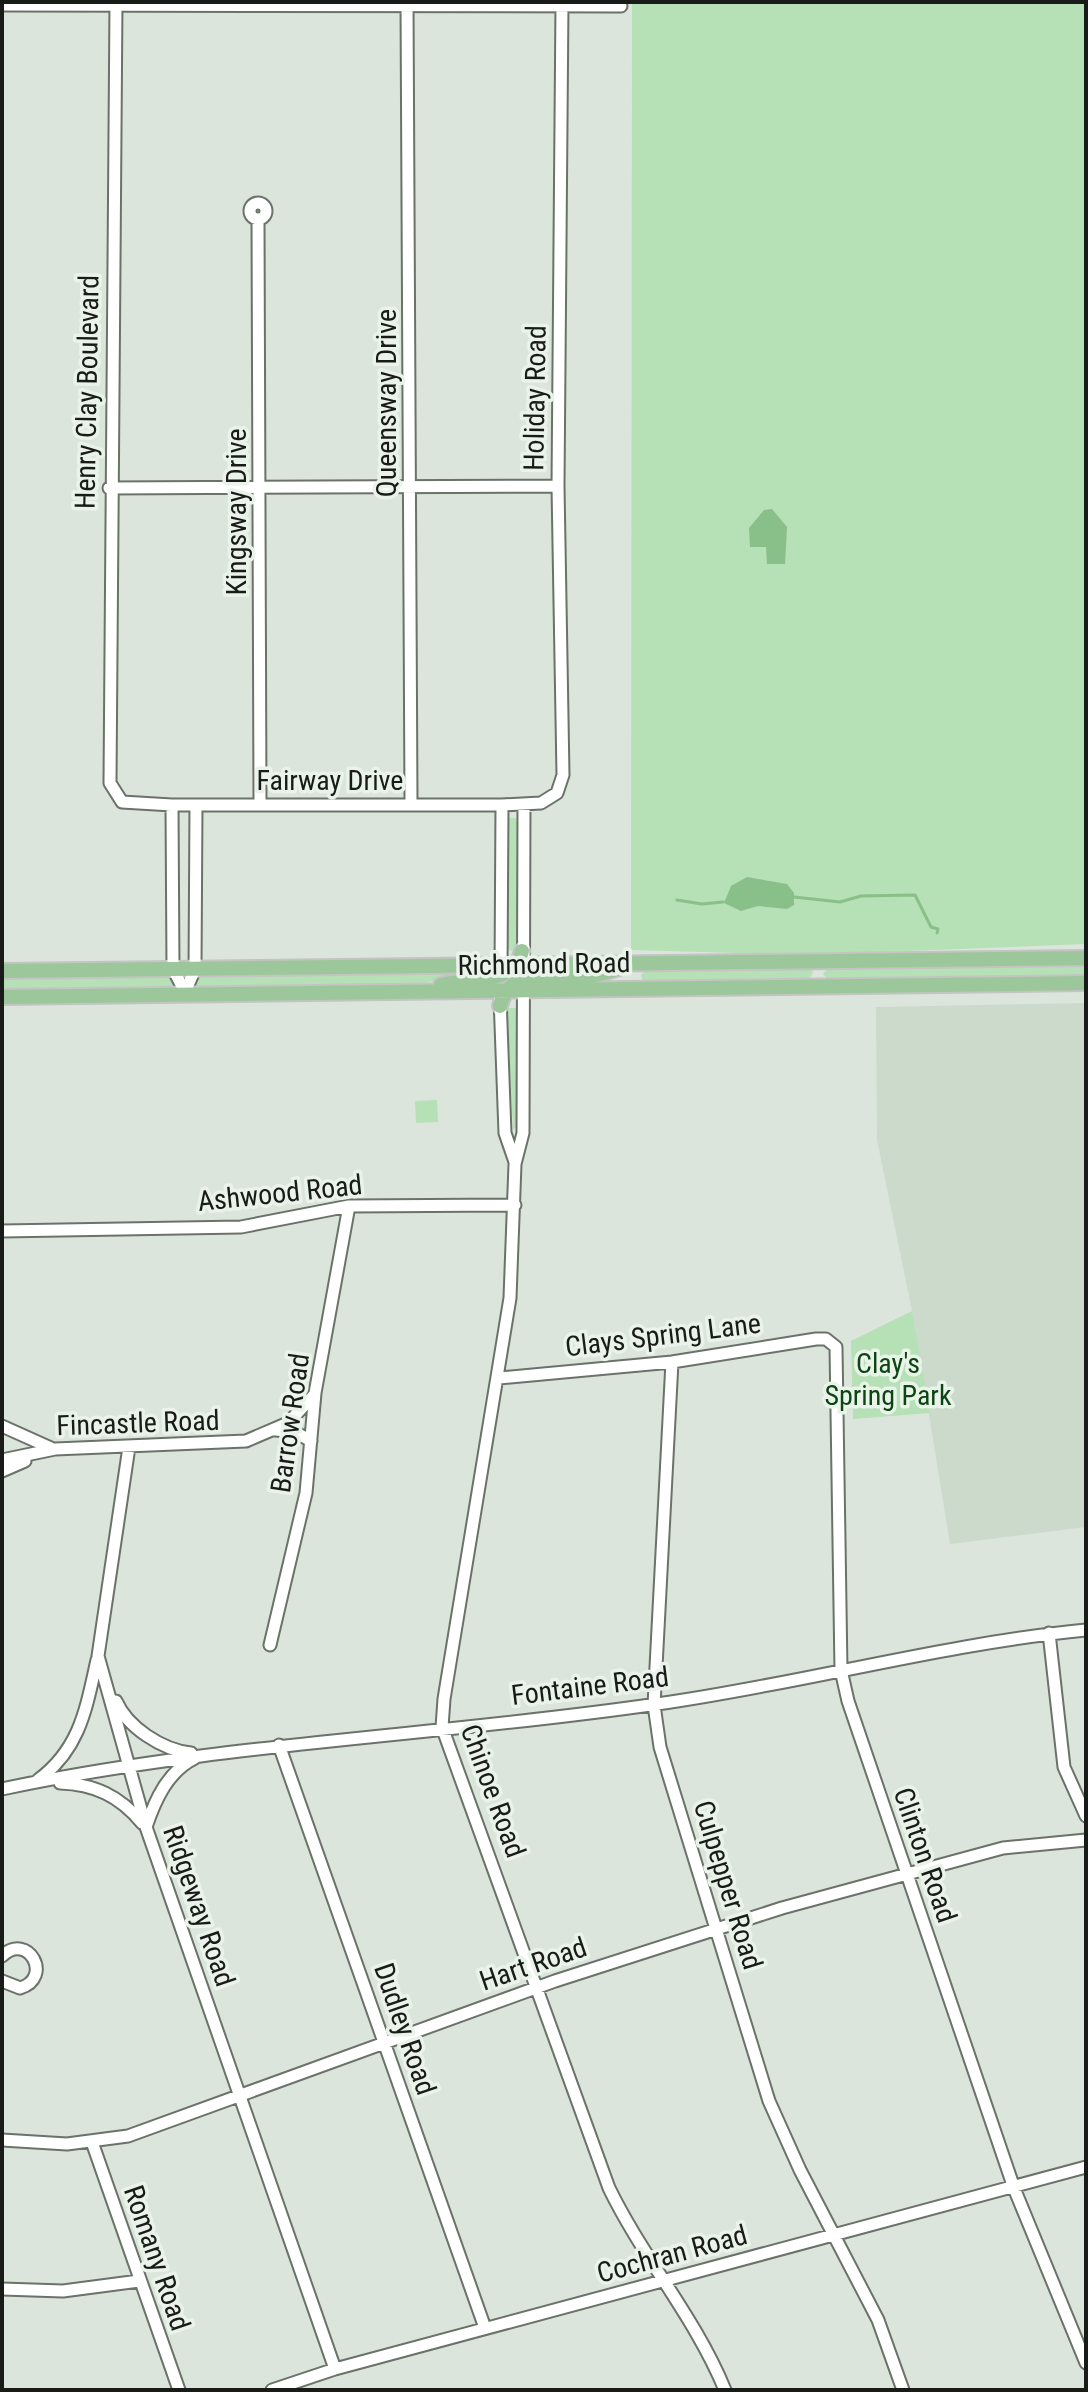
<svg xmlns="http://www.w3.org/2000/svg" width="1088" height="2392" font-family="'Roboto Condensed',sans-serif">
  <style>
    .built { fill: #ccdacb }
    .green { fill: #b6e0b5 }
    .water { fill: #89bf88 }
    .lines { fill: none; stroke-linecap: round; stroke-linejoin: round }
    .stream { stroke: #89bf88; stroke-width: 3 }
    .minor-casing { stroke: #6a7269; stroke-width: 15 }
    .major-casing { stroke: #c3c4c3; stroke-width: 18 }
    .minor { stroke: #fff; stroke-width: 11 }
    .major { stroke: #9bc79b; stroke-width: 14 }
    .labels { text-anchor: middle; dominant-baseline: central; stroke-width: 7; stroke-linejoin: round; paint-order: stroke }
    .street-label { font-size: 28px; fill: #181b18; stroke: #eaf3e9 }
    .park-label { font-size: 28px; fill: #0b4511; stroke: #eaf3e9 }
  </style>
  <rect width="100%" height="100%" fill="#dce5dc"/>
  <path class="built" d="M1086,1003V1527L950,1544L912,1311L877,1140L876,1007Z"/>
  <path class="green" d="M632,2H1086V944L805,955L631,950Z
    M507,818H516L518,823L519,947L511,951L507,948Z
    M1086,965V977L828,980L823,974L827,969Z
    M805,968L813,971L810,980L643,982L641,975L645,971Z
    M495,971L405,986L198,988L194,983L200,976Z
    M168,975L176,982L171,988L2,991V978Z
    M507,1008H517L519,1012V1126L513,1129Z
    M437,1100L438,1122L416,1123L415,1101Z
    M912,1311L930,1413L853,1419L851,1341Z"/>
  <path class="water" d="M772,509L787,527L785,564H767L766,547H750L749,528L764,510Z
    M747,877L787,884L794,893V905L787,909L758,906L741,911L724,903L731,886Z"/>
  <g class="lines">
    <path class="stream" d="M794,897L840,902L861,896L915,895L931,927L938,929L937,933
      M677,900L702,904L723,902"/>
    <g class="minor-casing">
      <path id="minor" d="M116,2L110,783L122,802L172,805H502L541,803L557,793L563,775L558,486L562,2
        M407,2L411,803
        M2,5L621,6
        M250 211a8 8 0 1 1 16 0a8 8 0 1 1-16 0Z
        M258,219L260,804
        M109,488L558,486
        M524,804L523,1133L515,1164L510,1298L444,1699L442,1727L609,2188C643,2258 695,2317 725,2390
        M172,805L173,969L185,992
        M501,972L502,805
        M185,992L195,969L196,805
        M500,997L505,1133L515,1162
        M2,1231L241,1227L349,1206L515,1205
        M672,1362L654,1705L660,1747L769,2101L800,2170L878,2320L903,2390
        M499,1378L672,1362L816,1339H826L836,1347L841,1670L848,1701L1014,2188L1086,2363
        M2,1426L51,1448
        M276,1430L295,1432L311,1441
        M129,1447L98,1656L146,1827L335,2369
        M2,1460L55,1449L246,1441L288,1423L315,1394
        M2,1471L25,1461
        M1049,1633L1064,1767L1086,1816
        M270,1645L306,1493L315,1393L349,1206
        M116,1701C127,1727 162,1750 191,1753
        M279,1745L485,2328
        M38,1780C80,1749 86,1709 97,1660
        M60,1783C94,1784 120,1796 142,1823
        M2,1789C218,1743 439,1736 657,1704C801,1684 941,1644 1086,1630
        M146,1827C155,1800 168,1771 195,1758
        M2,1956C28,1931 54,1978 20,1988L2,1981
        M2,2140L67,2144L128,2136L555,1981L782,1908L1003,1848L1086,1840
        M92,2142L179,2390
        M2,2289L63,2291L139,2281
        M272,2390L335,2369L1086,2167"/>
    </g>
    <g class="major-casing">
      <path id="major" d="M2,971L1086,958
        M441,985C470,978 514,985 522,951
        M2,997L1086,983
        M500,1006C508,968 553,980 582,977C595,976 607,972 619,968"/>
    </g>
    <use href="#minor" class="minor"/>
    <use href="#major" class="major"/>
  </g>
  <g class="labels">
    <g class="street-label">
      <text transform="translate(87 392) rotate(-89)">Henry Clay Boulevard</text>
      <text transform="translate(535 398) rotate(-89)">Holiday Road</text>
      <text transform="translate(386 403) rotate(-90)">Queensway Drive</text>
      <text transform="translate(236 512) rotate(-90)">Kingsway Drive</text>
      <text x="330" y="780">Fairway Drive</text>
      <text transform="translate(544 964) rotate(-1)">Richmond Road</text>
      <text transform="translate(280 1193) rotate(-6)">Ashwood Road</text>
      <text transform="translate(663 1335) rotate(-7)">Clays Spring Lane</text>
      <text transform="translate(138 1423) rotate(-2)">Fincastle Road</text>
      <text transform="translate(290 1423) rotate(-82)">Barrow Road</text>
      <text transform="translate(590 1686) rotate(-7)">Fontaine Road</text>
      <text transform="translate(493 1791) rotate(70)">Chinoe Road</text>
      <text transform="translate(925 1855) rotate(71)">Clinton Road</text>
      <text transform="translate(728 1885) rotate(73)">Culpepper Road</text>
      <text transform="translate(199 1906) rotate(71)">Ridgeway Road</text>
      <text transform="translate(533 1964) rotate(-19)">Hart Road</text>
      <text transform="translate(405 2029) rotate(71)">Dudley Road</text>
      <text transform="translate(672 2254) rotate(-15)">Cochran Road</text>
      <text transform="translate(157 2258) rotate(71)">Romany Road</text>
    </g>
    <g class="park-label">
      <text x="888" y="1363">Clay's<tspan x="888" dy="32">Spring Park</tspan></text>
    </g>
  </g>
  <rect width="1088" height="2392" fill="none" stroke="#181b18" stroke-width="8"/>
</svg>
